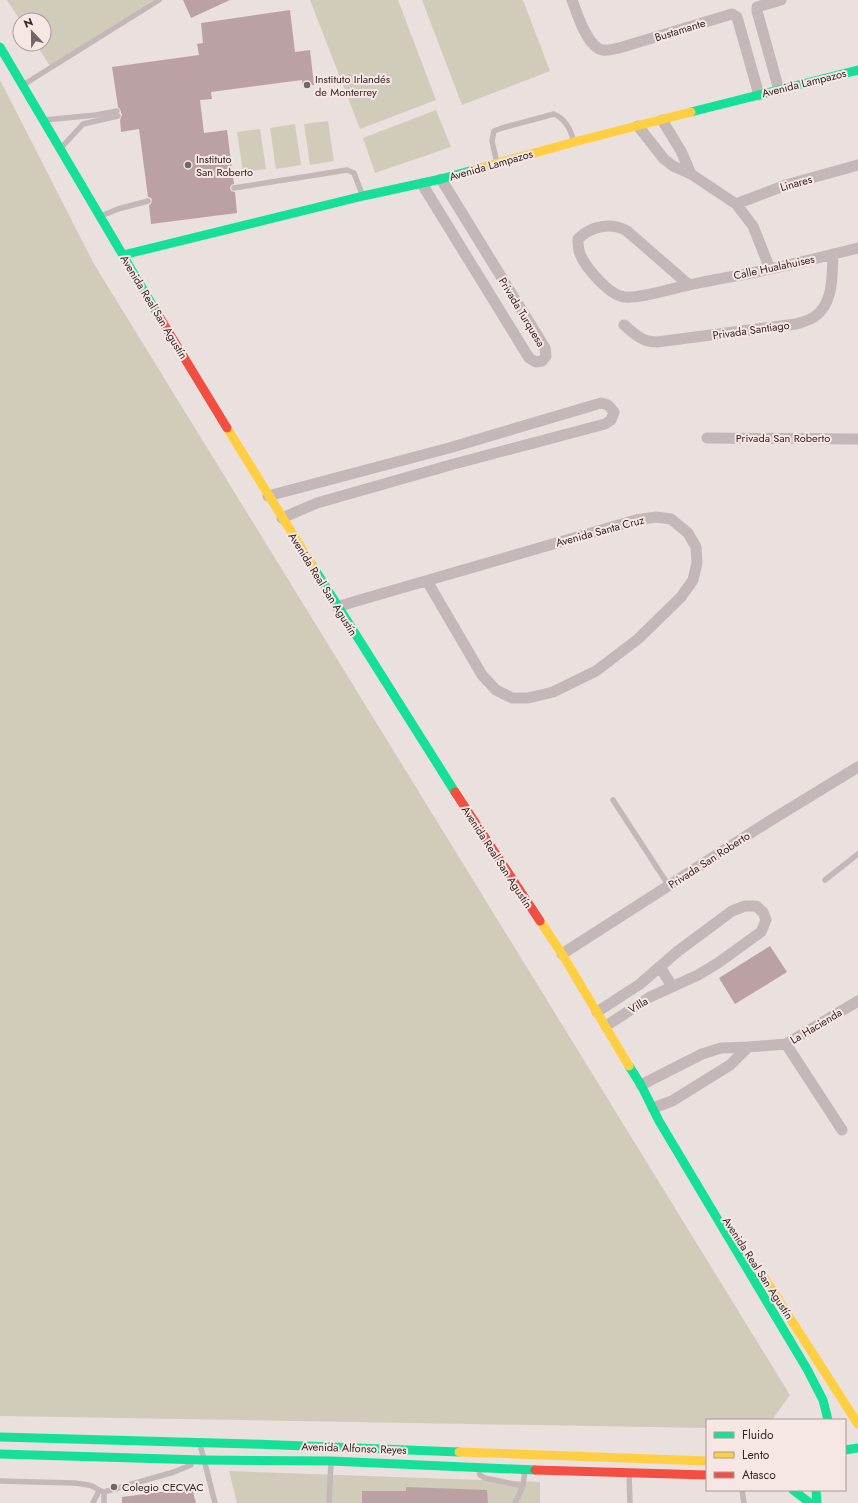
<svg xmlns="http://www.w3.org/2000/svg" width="858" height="1503" font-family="Jost,sans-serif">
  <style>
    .green { fill: #d1ccb9 }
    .building { fill: #bca1a4 }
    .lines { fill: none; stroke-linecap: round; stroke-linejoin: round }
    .lane { stroke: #c3b8b7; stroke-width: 5.5 }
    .street { stroke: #c3b8b7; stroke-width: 11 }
    .fast { stroke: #16e098; stroke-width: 9 }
    .slow { stroke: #ffcf43; stroke-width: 9 }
    .jam { stroke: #f24e42; stroke-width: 9 }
    .poi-dot { fill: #726767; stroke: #f7e7e4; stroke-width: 1.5 }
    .labels { text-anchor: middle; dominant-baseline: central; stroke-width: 4; stroke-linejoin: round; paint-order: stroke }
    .street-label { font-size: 11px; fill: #322627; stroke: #f7e7e4 }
    .poi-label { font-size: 11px; fill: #322627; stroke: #f7e7e4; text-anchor: start }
  </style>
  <rect width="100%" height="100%" fill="#eae0de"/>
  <path class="green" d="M7,0H153L50,66L36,44H44V20H20Z
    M310,0H398L436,100L360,129Z
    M422,0H523L550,71L462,105Z
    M0,80L94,264L790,1395L772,1420H707V1428L0,1416Z
    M436,110L451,147L375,173L363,138Z
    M328,121L334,161L310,165L304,124Z
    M295,124L301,165L276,169L270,128Z
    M260,129L266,169L243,172L237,132Z
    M229,1471L540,1482V1503H237Z"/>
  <path class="building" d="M183,0H230L191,18Z
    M290,10L295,52L310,50L314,85L303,86L302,80L211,92L212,99L200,100L204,133L227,130L234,184L231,185L230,188L231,191L235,192L237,213L151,224L149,205L151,204L152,200L151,198L148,197L139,129L121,132L120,120L122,115L120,109L118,107L112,67L199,55L197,44L203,43L201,23Z
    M770,946L787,972L735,1004L719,978Z
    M406,1487L487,1490L488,1503H362V1491H406Z
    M192,1488L196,1503H122V1497Z"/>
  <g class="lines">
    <path class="lane" d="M23,85L159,0
      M44,120L96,115L117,111
      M60,149L83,124L118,116
      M497,163L492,141L494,131L502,128L554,114C566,119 571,130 574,142
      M234,188L347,170L354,173L362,194
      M101,216L118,209L148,201
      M613,800L669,886
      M825,880L858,854
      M200,1444L215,1503
      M479,1470L480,1475L485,1478L523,1486
      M629,1474L630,1503
      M0,1481L74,1483C80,1484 86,1484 92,1486C97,1488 98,1491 104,1492L174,1472L191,1465
      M742,1490L744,1503
      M93,1503L99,1491
      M104,1503V1492
      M329,1503L331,1462
      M515,1503L523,1486L525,1470"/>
    <path class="street" d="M572,0C577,13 587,48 603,50C608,51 614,49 619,48L732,14L737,17L759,95
      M779,90L757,11V7L781,0
      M662,120L681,151L691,174
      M638,126L664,159L673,166L691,174L736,204L753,226L770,269
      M422,184L529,358L536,362L542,361L546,356L545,348L441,179
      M736,204L786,185L858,165
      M689,285L627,231C611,222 591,226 578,239C578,244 578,249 580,254C586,268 609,295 624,297C641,299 672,288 689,285C716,279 743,275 770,269C799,263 829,255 858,248
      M624,325C635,334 642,342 657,342L796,324C802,322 808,321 814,317C834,304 832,275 833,254
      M707,438L858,439
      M268,496L449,448L601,403L608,405L614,412L611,420L605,424L454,464L317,503L282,518
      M337,607L353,602L636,520L656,517L671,519L688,533L696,547L697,563L693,580L681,597L638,639L596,671L553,692L528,698H512L496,690L482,675L427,581
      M562,954L768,822L858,767
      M660,967L672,986
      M597,1012L640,984L678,951L732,911L745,906H756L763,912L766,920L761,932L718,963L698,975L650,997L606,1026
      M786,1044L842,1130
      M641,1085L702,1054L721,1048L748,1047L786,1044L858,1001
      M653,1108L672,1101L730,1065L748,1047"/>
    <path class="fast" d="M0,47L157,313
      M691,112L858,70
      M123,255L363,196L441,179L473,170
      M312,565L455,792
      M629,1066L641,1085L659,1121L807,1369L823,1400L828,1420
      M0,1437L251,1444L459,1452
      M845,1450L858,1448
      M0,1454L202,1460L331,1461L535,1470
      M793,1490L810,1503
      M816,1490L817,1503"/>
    <path class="slow" d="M473,170L574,142L691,112
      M227,428L312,565
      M540,921L562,954L629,1066
      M763,1276L858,1424
      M459,1452L707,1461"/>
    <path class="jam" d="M157,313L227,428
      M455,792L540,921
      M535,1470L707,1475"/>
  </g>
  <g class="poi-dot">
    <circle cx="307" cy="85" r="4"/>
    <circle cx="188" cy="165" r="4"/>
    <circle cx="114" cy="1487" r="4"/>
  </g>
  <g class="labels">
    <g class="street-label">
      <text transform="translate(680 30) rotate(-17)">Bustamante</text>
      <text transform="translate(804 83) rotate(-14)">Avenida Lampazos</text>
      <text transform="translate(491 165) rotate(-16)">Avenida Lampazos</text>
      <text transform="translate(796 183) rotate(-16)">Linares</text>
      <text transform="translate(774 267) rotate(-12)">Calle Hualahuises</text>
      <text transform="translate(154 307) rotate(59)">Avenida Real San Agustín</text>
      <text transform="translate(522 312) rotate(59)">Privada Turquesa</text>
      <text transform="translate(751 330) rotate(-8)">Privada Santiago</text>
      <text x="783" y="438">Privada San Roberto</text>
      <text transform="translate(600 531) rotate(-15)">Avenida Santa Cruz</text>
      <text transform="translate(323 584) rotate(58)">Avenida Real San Agustín</text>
      <text transform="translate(497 857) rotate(57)">Avenida Real San Agustín</text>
      <text transform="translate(709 860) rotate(-33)">Privada San Roberto</text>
      <text transform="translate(638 1005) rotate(-31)">Villa</text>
      <text transform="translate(816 1026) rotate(-31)">La Hacienda</text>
      <text transform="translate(758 1268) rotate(57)">Avenida Real San Agustín</text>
      <text transform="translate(354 1448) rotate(2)">Avenida Alfonso Reyes</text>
    </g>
    <g class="poi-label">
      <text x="315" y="79">Instituto Irlandés<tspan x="315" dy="13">de Monterrey</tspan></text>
      <text x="196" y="159">Instituto<tspan x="196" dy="13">San Roberto</tspan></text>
      <text x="122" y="1487">Colegio CECVAC</text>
    </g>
  </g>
  <rect x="706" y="1419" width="140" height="72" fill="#f7e7e4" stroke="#a89a98"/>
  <rect x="714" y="1432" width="20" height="6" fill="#16e098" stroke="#a89a98"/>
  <text x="742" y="1439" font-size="12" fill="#322627">Fluido</text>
  <rect x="714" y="1452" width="20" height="6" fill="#ffcf43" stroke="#a89a98"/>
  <text x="742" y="1459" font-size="12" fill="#322627">Lento</text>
  <rect x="714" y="1472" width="20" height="6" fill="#f24e42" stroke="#a89a98"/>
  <text x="742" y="1479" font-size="12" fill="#322627">Atasco</text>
  <g transform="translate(32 32) rotate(338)"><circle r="19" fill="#f7e7e4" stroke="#a89a98"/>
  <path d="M0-3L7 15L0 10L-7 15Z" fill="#726767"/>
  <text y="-6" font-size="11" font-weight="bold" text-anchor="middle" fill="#322627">N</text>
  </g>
</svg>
